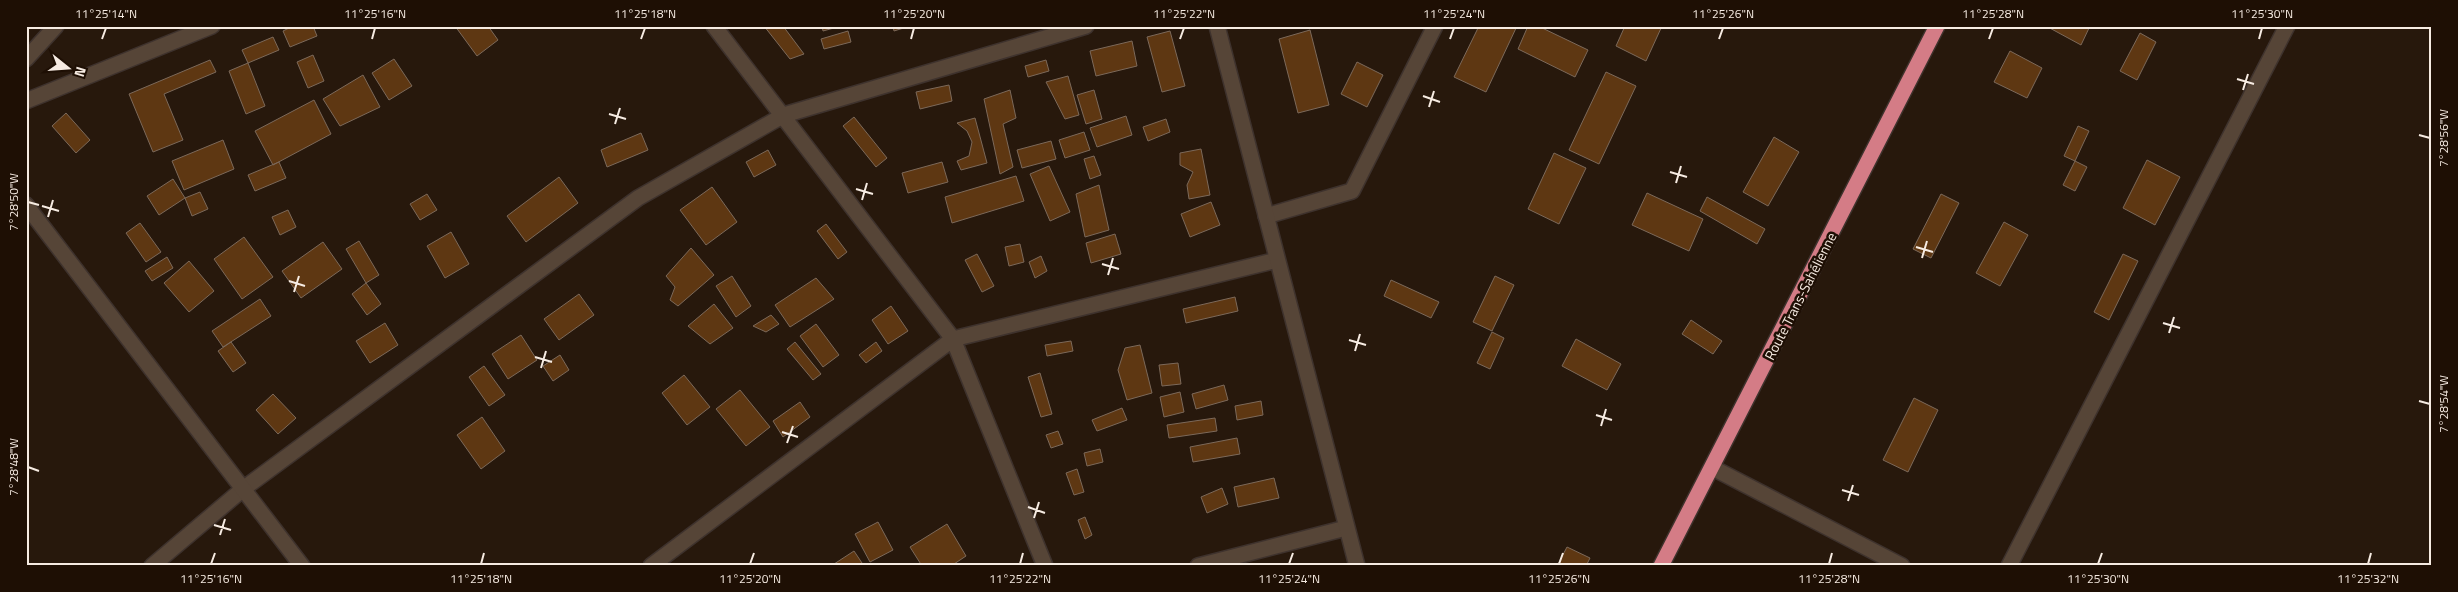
<svg xmlns="http://www.w3.org/2000/svg" width="2458" height="592" font-family="'Titillium Web',sans-serif">
  <style>
    .building { fill: #5e3712; stroke: #7c695a }
    .lines { fill: none; stroke-linecap: round; stroke-linejoin: round }
    .minor-casing { stroke: #3e322d; stroke-width: 18 }
    .tertiary-casing { stroke: #3e322d; stroke-width: 18 }
    .trunk-casing { stroke: #3e322d; stroke-width: 18 }
    .minor { stroke: #564537; stroke-width: 15 }
    .tertiary { stroke: #564537; stroke-width: 15 }
    .trunk { stroke: #d47c86; stroke-width: 15 }
    .ticks { fill: none; stroke: #f6ebe2; stroke-width: 2 }
    .labels { text-anchor: middle; dominant-baseline: central; stroke-width: 5; stroke-linejoin: round; paint-order: stroke }
    .street-label { font-size: 14px; fill: #f6ebe2; stroke: #1e0f04 }
    .neatline { fill: none; stroke: #f6ebe2; stroke-width: 2 }
    .ticks-label { font-size: 12px; text-anchor: middle; fill: #f6ebe2 }
  </style>
  <rect width="100%" height="100%" fill="#27180c"/>
  <path class="building" d="M293,26H313L317,36L290,47L283,31Z
    M455,26H488L498,40L477,56Z
    M764,26H783L804,54L790,59Z
    M822,26H841L823,31Z
    M893,26H910L894,31Z
    M1479,26H1517L1486,92L1454,77Z
    M1528,26H1538L1588,50L1575,77L1518,49Z
    M1625,26H1662L1646,61L1616,46Z
    M2046,26H2090L2081,45Z
    M1310,30L1329,105L1298,113L1279,39Z
    M848,31L851,42L824,49L821,39Z
    M1170,31L1185,86L1162,92L1147,37Z
    M2140,33L2156,42L2137,80L2120,71Z
    M273,37L279,50L248,63L242,50Z
    M1132,41L1137,66L1096,76L1090,51Z
    M2010,51L2042,68L2027,98L1994,82Z
    M313,55L324,81L308,88L297,62Z
    M394,59L412,86L389,100L372,73Z
    M210,60L216,72L164,94L183,140L153,152L129,94Z
    M1046,60L1049,71L1028,77L1025,66Z
    M1357,62L1383,75L1367,107L1341,94Z
    M248,63L265,106L246,114L229,71Z
    M1606,72L1636,86L1599,164L1569,150Z
    M363,75L380,107L340,126L323,99Z
    M1068,76L1079,115L1065,119L1046,82Z
    M949,85L952,101L920,109L916,92Z
    M1010,90L1016,118L1003,124L1013,167L1000,174L984,99Z
    M1094,90L1102,119L1086,124L1077,95Z
    M314,100L331,134L273,165L255,131Z
    M66,113L90,140L76,153L52,126Z
    M1126,116L1132,135L1097,147L1090,128Z
    M854,117L887,158L876,167L843,126Z
    M975,118L987,163L961,170L957,161L969,156L972,142L967,131L957,123Z
    M1166,119L1170,132L1148,141L1143,127Z
    M2078,126L2089,131L2075,161L2064,156Z
    M1084,132L1090,150L1065,158L1059,140Z
    M641,133L648,150L607,167L601,150Z
    M1774,137L1799,152L1768,206L1743,192Z
    M223,140L234,169L184,190L172,161Z
    M1051,141L1056,159L1022,168L1017,150Z
    M1201,149L1210,195L1189,199L1187,185L1193,172L1180,165V153Z
    M768,150L776,165L754,177L746,162Z
    M1554,153L1586,168L1559,224L1528,209Z
    M1094,156L1101,175L1090,179L1084,159Z
    M2147,160L2180,177L2155,225L2123,208Z
    M2075,161L2087,167L2075,191L2063,185Z
    M279,162L286,178L255,191L248,175Z
    M942,162L948,182L908,193L902,173Z
    M1049,166L1070,212L1050,221L1030,174Z
    M1016,176L1024,201L952,223L945,197Z
    M559,177L578,203L526,242L507,216Z
    M173,179L185,198L159,215L147,196Z
    M1099,185L1109,230L1085,237L1076,194Z
    M712,187L737,222L706,245L680,210Z
    M200,192L208,209L192,216L185,198Z
    M1647,193L1703,219L1689,251L1632,225Z
    M427,194L437,210L420,220L410,204Z
    M1941,194L1959,203L1931,258L1913,249Z
    M1707,197L1765,229L1757,244L1700,211Z
    M1211,202L1220,225L1190,237L1181,214Z
    M288,210L296,227L280,235L272,217Z
    M2004,222L2028,235L2000,286L1976,273Z
    M140,223L161,252L146,262L126,233Z
    M826,224L847,252L838,259L817,231Z
    M451,232L469,264L445,278L427,246Z
    M1115,234L1121,254L1091,263L1086,243Z
    M244,237L273,277L242,299L214,259Z
    M359,241L379,275L366,283L346,249Z
    M323,242L342,269L301,298L282,271Z
    M1020,244L1024,262L1009,266L1005,247Z
    M691,248L714,275L678,306L670,300L675,287L666,276Z
    M977,254L994,286L982,292L965,260Z
    M2123,254L2138,261L2109,320L2094,312Z
    M1041,256L1047,271L1035,278L1029,262Z
    M167,257L173,268L152,281L145,271Z
    M189,261L214,291L189,312L164,283Z
    M732,276L751,306L736,317L716,286Z
    M1495,276L1514,285L1492,331L1473,322Z
    M816,278L834,299L790,327L775,305Z
    M1391,280L1439,302L1431,318L1384,296Z
    M366,283L381,304L367,315L352,294Z
    M579,294L594,315L559,340L544,319Z
    M1235,297L1238,311L1186,323L1183,309Z
    M260,299L271,316L223,347L212,331Z
    M714,304L733,328L710,344L688,326Z
    M891,306L908,331L888,344L872,320Z
    M771,315L779,324L766,332L753,326Z
    M1691,320L1722,341L1713,354L1682,334Z
    M385,323L398,345L370,363L356,341Z
    M816,324L839,355L823,367L800,336Z
    M1492,332L1504,338L1490,369L1477,363Z
    M521,335L537,360L508,379L492,354Z
    M1576,339L1621,364L1607,390L1562,366Z
    M1071,341L1073,351L1047,356L1045,345Z
    M231,342L246,363L233,372L218,351Z
    M795,342L821,374L813,380L787,349Z
    M876,342L882,351L866,363L859,355Z
    M1140,345L1152,393L1127,400L1118,370L1125,348Z
    M560,355L569,370L553,381L543,366Z
    M1178,363L1181,384L1162,386L1159,365Z
    M484,366L505,395L489,406L469,377Z
    M1040,373L1052,414L1041,417L1028,377Z
    M684,375L710,407L687,425L662,393Z
    M1224,385L1228,400L1196,409L1192,394Z
    M740,390L770,427L746,446L716,409Z
    M1180,392L1184,412L1164,417L1160,397Z
    M273,394L296,418L278,434L256,410Z
    M1914,398L1938,410L1908,472L1883,460Z
    M1261,401L1263,415L1237,420L1235,406Z
    M800,402L810,417L783,437L773,421Z
    M1122,408L1127,420L1097,431L1092,420Z
    M482,417L505,451L481,469L457,435Z
    M1215,418L1217,431L1169,438L1167,425Z
    M1058,431L1063,444L1051,448L1046,435Z
    M1237,438L1240,454L1193,462L1190,447Z
    M1100,449L1103,462L1087,466L1084,453Z
    M1077,469L1084,492L1074,495L1066,473Z
    M1274,478L1279,498L1238,507L1234,487Z
    M1222,488L1228,504L1207,513L1201,497Z
    M1085,517L1092,535L1085,539L1078,520Z
    M878,522L893,550L870,562L855,534Z
    M947,524L966,556L951,566H922L910,547Z
    M1567,547L1590,558L1586,566H1557Z
    M854,551L864,566H831Z"/>
  <g class="lines">
    <g class="minor-casing">
      <path id="minor" d="M714,26L953,339L1045,566
        M26,59L56,26
        M26,101L212,26
        M1266,216L1352,191L1435,26
        M1713,468L1902,566
        M152,566L243,489L638,198L784,115L1086,26
        M651,566L953,339L1277,260
        M1198,566L1346,528
        M2009,566L2287,26"/>
    </g>
    <g class="tertiary-casing">
      <path id="tertiary" d="M1217,26L1357,566
        M26,205L302,566"/>
    </g>
    <g class="trunk-casing">
      <path id="trunk" d="M1661,566L1937,26"/>
    </g>
    <use href="#minor" class="minor"/>
    <use href="#tertiary" class="tertiary"/>
    <use href="#trunk" class="trunk"/>
  </g>
  <path class="ticks" d="M102,39L106,28M372,39L375,28M641,39L645,28M911,39L914,28M1180,39L1184,28M1450,39L1454,28M1719,39L1723,28M1989,39L1993,28M2259,39L2262,28M2237,79L2254,84M2243,90L2248,74M1423,96L1440,102M1429,107L1434,91M609,114L626,119M615,124L620,108M2419,135L2430,138M1670,172L1687,177M1676,183L1681,166M856,189L873,194M862,200L867,183M28,202L39,205M42,206L59,211M48,217L53,200M1916,247L1933,252M1922,258L1927,241M1102,264L1119,269M1108,275L1113,258M289,281L305,286M294,292L299,276M2163,323L2180,328M2169,333L2174,317M1349,340L1366,345M1355,351L1360,334M535,357L552,362M541,368L546,351M2419,401L2430,404M1596,415L1612,420M1601,426L1606,409M782,432L798,437M787,443L793,426M28,467L39,471M1842,490L1859,495M1848,501L1853,485M1028,507L1045,513M1034,518L1039,502M214,525L231,530M220,535L225,519M211,564L215,553M481,564L484,553M750,564L754,553M1020,564L1023,553M1289,564L1293,553M1559,564L1563,553M1829,564L1832,553M2098,564L2102,553M2368,564L2371,553"/>
  <g class="labels">
    <g class="street-label">
      <text transform="translate(1800 296) rotate(-63)">Route Trans-Sahélienne</text>
    </g>
  </g>
  <rect width="2458" height="592" fill="none" stroke="#1e0f04" stroke-width="55"/>
  <g transform="translate(68 68) rotate(107)" stroke="#1e0f04" stroke-width="4" paint-order="stroke">
  <path d="M0-4L9 19L0 12L-9 19Z" fill="#f6ebe2"/>
  <text y="-8" font-size="14" font-weight="bold" text-anchor="middle" fill="#f6ebe2">N</text>
  </g>
  <rect x="28" y="28" width="2402" height="536" class="neatline"/>
  <g class="ticks-label">
    <text x="106" y="18">11°25'14"N</text>
    <text x="375" y="18">11°25'16"N</text>
    <text x="645" y="18">11°25'18"N</text>
    <text x="914" y="18">11°25'20"N</text>
    <text x="1184" y="18">11°25'22"N</text>
    <text x="1454" y="18">11°25'24"N</text>
    <text x="1723" y="18">11°25'26"N</text>
    <text x="1993" y="18">11°25'28"N</text>
    <text x="2262" y="18">11°25'30"N</text>
    <text transform="translate(2444 138) rotate(-90)" y="4">7°28'56"W</text>
    <text transform="translate(14 202) rotate(-90)" y="4">7°28'50"W</text>
    <text transform="translate(2444 404) rotate(-90)" y="4">7°28'54"W</text>
    <text transform="translate(14 467) rotate(-90)" y="4">7°28'48"W</text>
    <text x="211" y="583">11°25'16"N</text>
    <text x="481" y="583">11°25'18"N</text>
    <text x="750" y="583">11°25'20"N</text>
    <text x="1020" y="583">11°25'22"N</text>
    <text x="1289" y="583">11°25'24"N</text>
    <text x="1559" y="583">11°25'26"N</text>
    <text x="1829" y="583">11°25'28"N</text>
    <text x="2098" y="583">11°25'30"N</text>
    <text x="2368" y="583">11°25'32"N</text>
  </g>
</svg>
